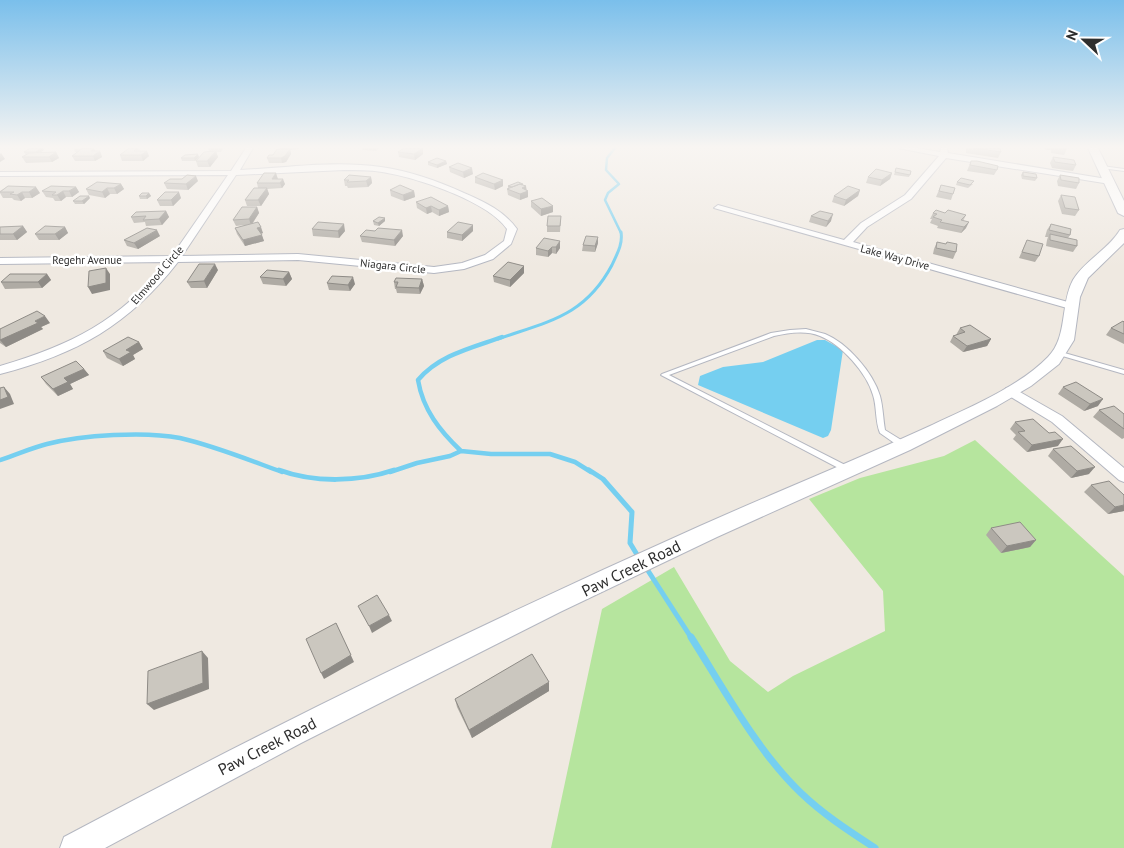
<svg xmlns="http://www.w3.org/2000/svg" width="1124" height="848" font-family="'PT Sans',sans-serif">
  <style>
    .green { fill: #b6e59e }
    .water { fill: #75cff0 }
    .lines { fill: none; stroke-linecap: round; stroke-linejoin: round }
    .stream-far4 { stroke: #75cff0; stroke-width: 2.5 }
    .stream-far3 { stroke: #75cff0; stroke-width: 3 }
    .stream-far2 { stroke: #75cff0; stroke-width: 4.5 }
    .stream-far1 { stroke: #75cff0; stroke-width: 5 }
    .stream { stroke: #75cff0; stroke-width: 7 }
    .service-casing { stroke: #b4b7c1; stroke-width: 2 }
    .minor-casing { stroke: #b4b7c1; stroke-width: 2 }
    .tertiary-casing { stroke: #b4b7c1; stroke-width: 2 }
    .service { fill: #fff; fill-rule: evenodd }
    .minor { fill: #fff; fill-rule: evenodd }
    .tertiary { fill: #fff; fill-rule: evenodd }
    .wall { fill: #afaba4 }
    .shaded-wall { fill: #8e8b86 }
    .building { fill: #cbc7bf; stroke: #8e8b86 }
    .labels { text-anchor: middle; dominant-baseline: central; stroke-width: 5; stroke-linejoin: round; paint-order: stroke }
    .far-street-label { font-size: 11px; fill: #2e2e2e; stroke: #fff }
    .near-street-label { font-size: 16px; fill: #2e2e2e; stroke: #fff }
  </style>
  <rect width="100%" height="100%" fill="#efe9e1"/>
  <path class="green" d="M975,440L1124,576V848H551L602,609L674,567L730,661L768,692L793,676L885,631L883,591L809,499L860,478L944,456Z"/>
  <path class="water" d="M817,340H825L843,350L831,430L828,436L823,438L698,385L700,376L723,367L763,362Z"/>
  <g class="lines">
    <path class="stream-far4" d="M615,148L607,158L606,170L619,184L608,193L605,200L621,233"/>
    <path class="stream-far3" d="M498,339C549,321 585,316 612,265C617,254 623,244 621,232"/>
    <path class="stream-far2" d="M461,451C440,431 423,410 418,380C439,355 471,348 502,337
      M0,460C16,455 31,448 47,444C82,435 145,431 180,438C215,446 249,460 282,472
      M390,472L417,463L450,456L461,451L491,454H550L575,462L591,472"/>
    <path class="stream-far1" d="M279,470C314,483 359,482 394,470
      M589,470L603,479L632,512L630,543L639,558
      M645,566L692,639"/>
    <path class="stream" d="M691,637C724,689 757,751 801,793C824,815 849,831 875,848"/>
    <g class="service-casing">
      <path id="service" d="M1102,166L1124,169V171L1101,168L1100,167Z
        M806,329C812,331 819,332 825,334C847,343 873,372 880,396C883,407 883,418 885,430L906,443L907,445L906,447H900L880,433C875,421 877,407 873,395C867,373 841,344 820,336C805,330 789,333 774,336L669,375L851,468L852,470L851,472L848,473L661,375L662,374L771,333L790,330Z
        M1061,352L1124,370V374L1059,355L1058,354Z"/>
    </g>
    <g class="minor-casing">
      <path id="minor" d="M246,148H253L240,170C286,168 334,160 381,167C409,171 438,181 464,193C485,202 504,211 517,229L511,244L493,259L464,269L434,273L298,260L178,262C129,325 77,354 0,374V366C71,345 120,321 167,262L0,264V258L172,256L228,175L0,176V172L231,171ZM344,170C356,170 370,170 382,172C415,177 488,201 507,229L504,241L485,255L462,263L434,267L298,254L182,256L236,175Z
        M898,148H917L940,152L941,148H947L948,153L1113,180V184H1110L946,158L911,199L867,227L853,242L1075,304L1077,306L1075,308H1067L714,208L718,205L844,240L861,223L905,195L939,156Z
        M1011,387L1062,416L1124,468V482L1119,480L1052,422L1006,394L1005,391L1006,388Z"/>
    </g>
    <g class="tertiary-casing">
      <path id="tertiary" d="M1088,148H1098L1124,201V216L1118,213Z
        M1124,229V243L1088,278L1080,297L1074,340L1059,364L1031,386L997,406L910,450L717,537L560,612L301,743L105,848H60L64,837C272,726 485,622 700,526C776,492 854,461 930,426C968,408 1019,387 1048,357C1068,337 1060,304 1073,280C1085,260 1108,250 1120,230Z"/>
    </g>
    <use href="#service" class="service"/>
    <use href="#minor" class="minor"/>
    <use href="#tertiary" class="tertiary"/>
  </g>
  <path class="wall" d="M30,148H43L44,150L40,152H56L59,158L52,162L26,163L22,157L26,155L24,152Z
    M75,148L100,151L102,157L95,161H75L72,156L78,152H75L74,149Z
    M129,148H139L140,151L149,156L143,161H122L120,155Z
    M208,148H224L221,152H216L218,157L210,167H198L196,161L209,151Z
    M280,148H300L299,149L290,150L291,154L286,162L282,163H269L267,158L273,155L280,149Z
    M362,148H379L376,151L363,150Z
    M423,148V154L415,160L399,157L398,152Z
    M966,148H1000L1001,152L998,158L966,153Z
    M1045,148H1067V149L1064,155L1051,153V150H1046Z
    M199,157L195,161H182L181,158Z
    M1053,157L1076,165L1073,171L1052,168L1050,163Z
    M446,161L447,164L437,168L428,165V162Z
    M971,161L997,170L994,175L967,171Z
    M449,167L473,174L464,178L450,172Z
    M896,168L911,171L909,177L894,175Z
    M1023,172L1037,178L1035,181L1022,179L1021,175Z
    M892,173L890,179L880,186L866,183L868,177Z
    M1060,175L1079,183L1076,189L1058,186L1057,181Z
    M371,177L372,183L368,187L348,188L347,186H345L344,180Z
    M475,177L503,180V186L495,190L475,183Z
    M182,179L198,181L188,190L167,189L164,183Z
    M278,179L285,184L282,188L267,189L269,194L261,206H247L245,200L258,188L257,183Z
    M957,182L973,184L968,188L956,185Z
    M121,184L124,189L117,194H110L105,198L89,195L86,189Z
    M523,184V185L526,186V190L528,191V197L520,200L508,195L507,189H508V186Z
    M941,185L955,188L951,200L936,197Z
    M8,186L40,193L32,198H25L21,201L14,200L12,198H3L0,193V191Z
    M76,187L79,192L72,197H66L61,201H55L53,198L46,197L42,191Z
    M390,190L414,191L415,197L404,201L391,196Z
    M860,190L858,196L844,206L832,202L834,196Z
    M149,193L151,196L147,199H140L139,196Z
    M1061,195L1079,210L1075,216L1062,214L1058,201Z
    M90,198L84,204H75L73,201Z
    M181,198L173,206H160L157,200Z
    M531,201L553,212L541,216L531,207Z
    M416,202L448,206L449,212L439,216L432,212L427,214L417,208Z
    M257,207L259,213L253,223L263,233L261,234L264,241L245,246L237,234L235,228L245,225L236,226L233,220Z
    M166,211L169,217L162,225L146,226L145,222L134,223L131,217Z
    M933,213L966,215L963,221L966,228L961,233L937,228L938,226L930,223L932,219H930Z
    M561,216L560,232H547V226Z
    M811,216L831,221L826,227L809,222Z
    M373,221H385L379,226L374,225Z
    M1051,224L1070,235L1068,238L1077,246L1073,252L1046,246L1047,240L1048,237H1045L1047,230Z
    M23,226L27,232L17,240H0V227Z
    M65,227L68,233L59,240H39L35,234Z
    M312,229L345,231L339,238L313,236Z
    M375,231L403,236L395,246L362,242L360,236Z
    M473,231L462,241L447,238V232Z
    M160,236L138,249L127,246L124,240Z
    M598,237V243L595,252L582,251L583,245Z
    M1027,240L1039,256L1035,262L1019,258Z
    M560,241V248L556,254L552,253L548,257L536,255V248Z
    M937,242L946,244L947,242L956,252L953,259L933,254L934,249Z
    M524,266V273L510,287L494,282L493,276Z
    M218,270L207,288H191L187,282Z
    M289,272L292,279L286,286L263,284L260,277Z
    M47,274L51,280L42,288L5,289L1,282Z
    M422,279L424,286L420,294L397,293L396,289H395L394,282Z
    M327,283L355,284L350,291L329,290Z
    M1124,322V344L1106,335L1111,328Z
    M50,323L41,327L43,329L6,347L0,343V329Z
    M960,328L991,339L987,346L963,352L950,342L953,336L956,335Z
    M139,342L143,349L133,355L135,359L123,366L107,358L103,351Z
    M84,369L89,375L70,384L73,389L58,396L46,384L41,377Z
    M1063,387L1098,406L1084,411L1058,394Z
    M1099,410L1124,414V438L1122,439L1093,417Z
    M1015,422L1058,446L1027,452L1013,439L1016,435L1010,429Z
    M1053,449L1089,474L1071,478L1048,456Z
    M1091,485L1124,511L1108,514L1084,492Z
    M991,528L1036,540L1030,547L1001,553L986,535Z
    M549,691L472,738L457,707L455,699Z"/>
  <path class="shaded-wall" d="M41,148H43L44,150L37,155L36,152Z
    M423,148V154L415,160L414,154Z
    M94,149L97,153L100,151L102,157L95,161L91,151Z
    M290,149L291,154L286,162L282,163L281,158Z
    M147,151L149,156L143,161L141,155Z
    M216,151L218,157L210,167L207,161Z
    M56,152L59,158L52,162L49,157Z
    M1,153L5,159L0,162V154Z
    M198,154L199,157L195,161L194,158Z
    M446,161L447,164L437,168V165Z
    M472,168L473,174L464,178L463,172Z
    M276,173L278,179H272Z
    M892,173L890,179L880,186L882,180Z
    M196,176L198,181L188,190L186,184Z
    M371,177L372,183L368,187L366,181Z
    M283,179L285,184L282,188L280,183Z
    M503,180V186L495,190L494,184Z
    M121,184L124,189L117,194L114,188Z
    M526,186L527,192L528,191V197L520,200V194L522,188Z
    M36,187L40,193L32,198L29,192Z
    M76,187L79,192L72,197L69,191Z
    M107,188L110,194L105,198L102,192Z
    M267,188L269,194L261,206L258,200Z
    M860,190L858,196L844,206L846,200Z
    M63,191L66,197L61,201L57,195Z
    M414,191L415,197L404,201L403,195Z
    M22,192L25,198L21,201L17,195Z
    M179,192L181,198L173,206L171,200Z
    M149,193L151,196L147,199L146,196Z
    M89,196L90,198L84,204L82,201Z
    M431,206L432,212L427,214L426,208Z
    M448,206L449,212L439,216V210Z
    M553,206V212L541,216V209Z
    M257,207L259,213L251,225L249,219Z
    M166,211L169,217L162,225L159,219Z
    M833,214L831,221L826,227L828,221Z
    M385,218V221L379,226L378,223Z
    M969,222L966,228L961,233L964,227Z
    M344,224L345,231L339,238L338,231Z
    M473,225V231L462,241V235Z
    M23,226L27,232L17,240L13,234Z
    M65,227L68,233L59,240L55,234Z
    M261,227L263,233L259,234L257,228Z
    M157,230L160,236L138,249L134,243Z
    M402,230L403,236L395,246L394,240Z
    M262,235L264,241L245,246L243,240Z
    M598,237V243L595,252V246Z
    M560,241V248L556,254V247Z
    M552,247V253L548,257V251Z
    M215,264L218,270L207,288L204,281Z
    M524,266V273L510,287V280Z
    M106,268L110,274V290L92,294L88,287Z
    M289,272L292,279L286,286L283,279Z
    M47,274L51,280L42,288L38,282Z
    M353,277L355,284L350,291L348,285Z
    M422,279L424,286L420,294L419,288Z
    M45,316L50,323L41,327L43,329L6,347L0,340L35,321Z
    M991,339L987,346L963,352L967,346Z
    M139,342L143,349L133,355L135,359L123,366L119,359L126,350Z
    M84,369L89,375L70,384L73,389L58,396L53,389L64,378Z
    M4,387L10,394L14,404L0,409V400Z
    M1103,399L1098,406L1084,411L1090,404Z
    M1063,439L1058,446L1027,452L1032,445Z
    M1095,467L1089,474L1071,478L1077,471Z
    M1124,505V511L1108,514L1115,507Z
    M1036,540L1030,547L1001,553L1007,546Z
    M389,615L392,621L372,633L369,626Z
    M336,623L354,662L324,679L321,673Z
    M202,651L208,658L209,689L154,710L147,704Z
    M549,682V691L472,738L469,730Z"/>
  <path class="building" d="M30,148H41L36,152H24Z
    M83,148L94,149L91,151H100L93,156H72Z
    M129,148H137L134,151H147L141,155H120Z
    M404,148H423L414,154L398,152Z
    M974,148H1000L1001,152Z
    M277,149H290L285,156L281,158H267L269,155H273Z
    M216,151L207,161H196L204,152Z
    M56,152L49,157H22L29,153Z
    M198,154L194,158H181L185,155Z
    M1053,157L1074,160L1076,165L1055,162Z
    M437,158L446,161L437,165L428,162Z
    M971,161H977L998,166L997,170L970,165Z
    M458,163L472,168L463,172L449,167Z
    M896,168L911,171L910,175L895,172Z
    M876,169L892,173L882,180L868,177Z
    M1023,172L1036,174L1037,178L1023,176Z
    M264,173H276L272,179H283L280,183H257Z
    M483,173L503,180L494,184L475,177Z
    M187,175L196,176L186,184L164,183L170,179H182Z
    M349,175L371,177L366,181L347,182L349,180H344Z
    M1060,175L1079,178V183L1061,180Z
    M961,178L974,181L970,185L957,182Z
    M97,182L121,184L114,188H107L102,192L86,189Z
    M518,182L523,184L522,185L520,184L512,187L508,186Z
    M520,184L526,186L522,188L528,191L520,194L507,189Z
    M400,185L414,191L403,195L390,190Z
    M941,185L955,188L953,194L939,191Z
    M8,186L36,187L29,192H22L17,195L10,194L14,192H0Z
    M51,186L76,187L69,191H63L57,195H52L56,192L42,191Z
    M848,186L860,190L846,200L834,196Z
    M254,188H267L258,200H245Z
    M165,192H179L171,200H157Z
    M142,193H149L146,196H139Z
    M1061,195L1075,197L1079,210L1065,208Z
    M80,196H89L82,201H73Z
    M431,197L448,206L439,210L431,206L426,208L416,202Z
    M542,198L553,206L541,209L531,201Z
    M242,207H257L249,219L233,220Z
    M936,210L945,213L948,210L966,215L961,220L969,222L964,227L940,222L942,220L933,217L937,214L933,213Z
    M166,211L159,219L143,220L146,216L131,217L136,212Z
    M820,211L833,214L828,221L811,216Z
    M548,216H561L560,226H547Z
    M379,217L385,218L378,223L373,221Z
    M258,222L261,227L257,228L262,235L243,240L235,228Z
    M318,222L344,224L338,231L312,229Z
    M458,222L473,225L462,235L447,232Z
    M1051,224L1071,229L1070,235L1049,230Z
    M23,226L13,234H0V227Z
    M45,226L65,227L55,234H35Z
    M147,228L157,230L134,243L124,240Z
    M378,228L402,230L394,240L360,236L366,230L375,231Z
    M1050,234L1077,240V246L1050,240Z
    M586,236L598,237L595,246L583,245Z
    M544,238L560,241L556,247H552L548,251L536,248Z
    M1027,240L1043,244L1039,256L1022,252Z
    M937,242L946,244L947,242L957,244L956,252L936,248Z
    M508,262L524,266L510,280L493,276Z
    M199,264H215L204,281L187,282Z
    M106,268V283L88,287L89,271Z
    M267,270L289,272L283,279L260,277Z
    M10,274H47L38,282H1Z
    M332,276L353,277L348,285L327,283Z
    M396,278L422,279L419,288L396,287L398,282H394Z
    M37,311L45,316L35,321L38,323L0,340V329Z
    M1123,321L1124,322V334L1111,328Z
    M970,325L991,339L967,346L953,336L965,332L960,328Z
    M128,337L139,342L126,350L131,352L119,359L103,351Z
    M76,361L84,369L64,378L68,382L53,389L41,377Z
    M1076,382L1103,399L1090,404L1063,387Z
    M4,387L8,397L0,400V388Z
    M1114,406L1124,414V429L1099,410Z
    M1033,419L1049,433L1055,432L1063,439L1032,445L1018,432L1025,431L1015,422Z
    M1071,446L1095,467L1077,471L1053,449Z
    M1109,481L1124,495V505L1115,507L1091,485Z
    M1020,522L1036,540L1007,546L991,528Z
    M377,595L389,615L369,626L358,606Z
    M336,623L351,655L321,673L306,639Z
    M202,651L203,683L147,704L148,671Z
    M532,654L549,682L469,730L455,699Z"/>
  <linearGradient id="sky" x2="0" y2="1"><stop stop-color="#7abfeb"/><stop offset="0.55" stop-color="#f8f5f2"/><stop offset="1" stop-color="#f8f5f2" stop-opacity="0"/></linearGradient>
  <rect width="1124" height="267" fill="url(#sky)"/>
  <g class="labels">
    <g class="far-street-label">
      <text transform="translate(895 257) rotate(15)">Lake Way Drive</text>
      <text x="87" y="260">Regehr Avenue</text>
      <text transform="translate(393 266) rotate(6)">Niagara Circle</text>
      <text transform="translate(157 275) rotate(-49)">Elmwood Circle</text>
    </g>
    <g class="near-street-label">
      <text transform="translate(631 568) rotate(-26)">Paw Creek Road</text>
      <text transform="translate(267 746) rotate(-27)">Paw Creek Road</text>
    </g>
  </g>
  <g transform="translate(1084 40) rotate(292)" stroke="#ffffff" stroke-width="4" paint-order="stroke">
  <path d="M0-4L9 19L0 12L-9 19Z" fill="#2e2e2e"/>
  <text y="-8" font-size="14" font-weight="bold" text-anchor="middle" fill="#2e2e2e">N</text>
  </g>
</svg>
